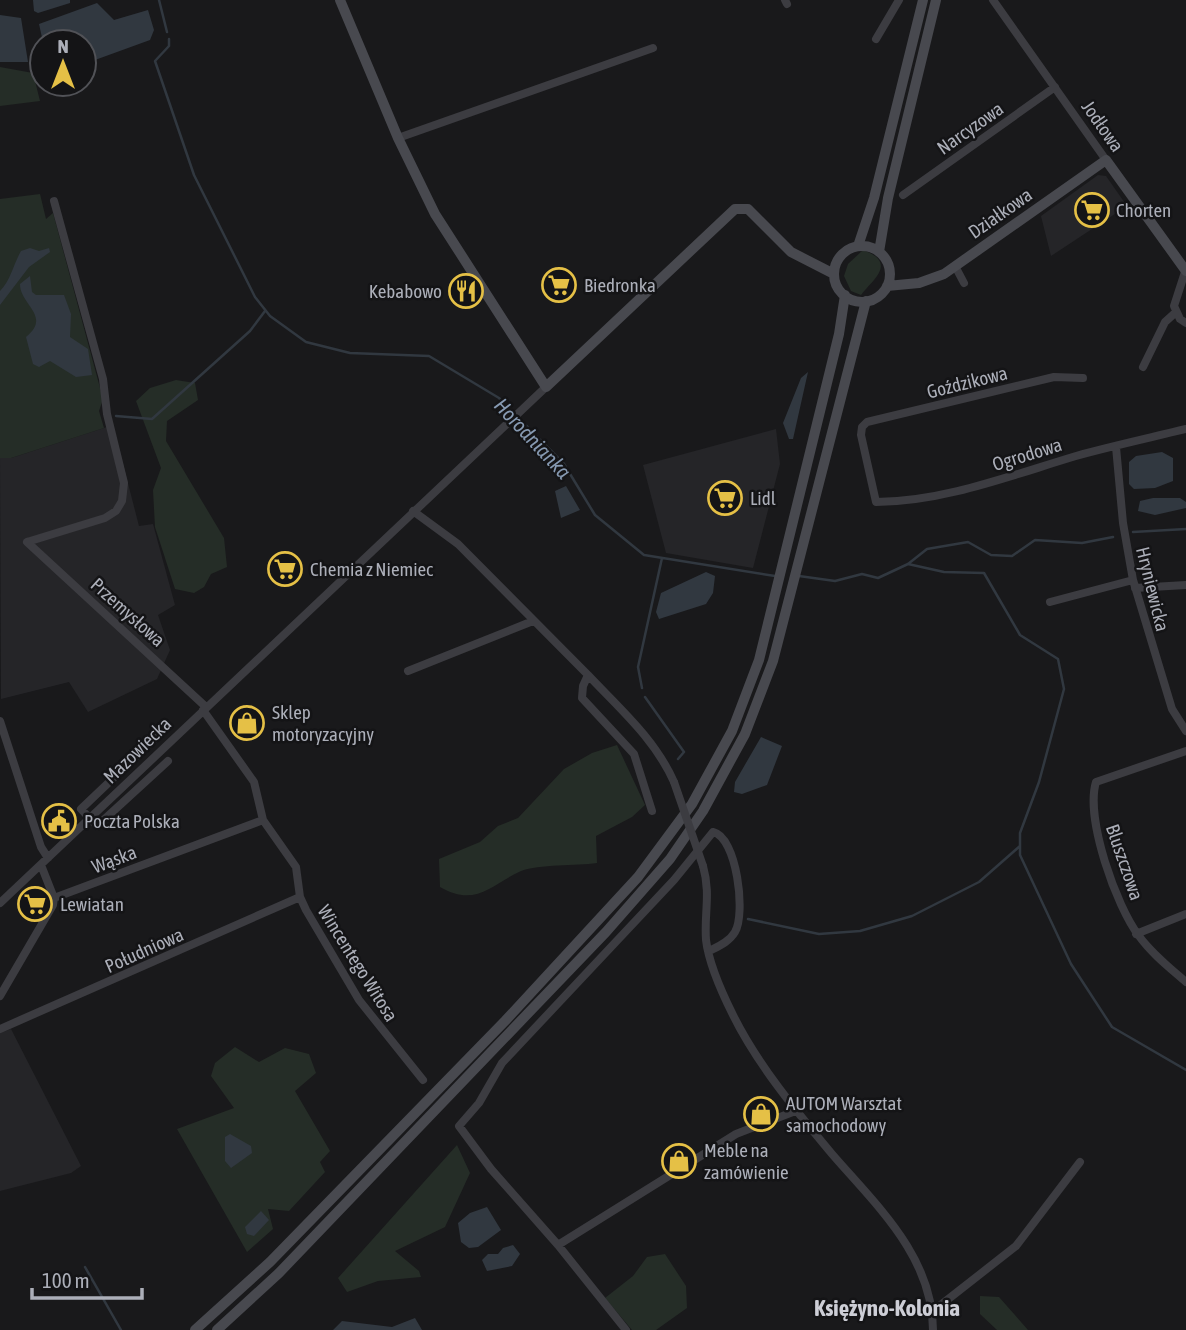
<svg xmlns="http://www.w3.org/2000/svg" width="1186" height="1330" font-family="'Asap Condensed',sans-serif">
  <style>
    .built { fill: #252528 }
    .green { fill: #252d27 }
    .water { fill: #313840 }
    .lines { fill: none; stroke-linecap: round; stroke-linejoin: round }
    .stream { stroke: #313840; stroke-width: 2.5 }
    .street { stroke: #3c3c41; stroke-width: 8 }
    .secondary { stroke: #48494f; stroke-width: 10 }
    .street-bridge { stroke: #3c3c41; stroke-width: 8 }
    .labels { text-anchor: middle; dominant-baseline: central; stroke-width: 5; stroke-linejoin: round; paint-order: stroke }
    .street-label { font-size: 19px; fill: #acafb9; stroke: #141416 }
    .poi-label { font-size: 19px; fill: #acafb9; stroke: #141416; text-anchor: start }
    .water-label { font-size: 21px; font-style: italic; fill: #8699b1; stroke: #141416 }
    .quarter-label { font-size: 23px; font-weight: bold; fill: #cdced6; stroke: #141416 }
  </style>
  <rect width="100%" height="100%" fill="#19191b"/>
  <path class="built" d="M1098,175L1106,176L1127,206L1051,256L1041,216Z
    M113,425L139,526L153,524L175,605L158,615L170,650L157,679L88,712L69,682L1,699L0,458H11Z
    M776,429L780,464L753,568L666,553L643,465Z
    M11,1029L81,1166L71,1173L0,1191V1033Z"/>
  <path class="green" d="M0,67L33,73L40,101L0,106Z
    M40,194L46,219L53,213L103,399L99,411L104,428L11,458H0V199Z
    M863,250C899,263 871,281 861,295L851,291L844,276L848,264Z
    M176,380L195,383L198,400L167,421L166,441L224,538L227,567L211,574L204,587L194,593L175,589L155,527L153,490L161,468L136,401L150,388Z
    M617,745L645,805L632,817L596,836L597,863C576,866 539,864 521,871C492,884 476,908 440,887L439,859L480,842L498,826L518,818L564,769L592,753Z
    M235,1047L259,1062L285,1048L309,1054L316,1073L295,1091L330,1151L320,1162L325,1172L289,1211L268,1209L273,1229L247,1252L177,1129L234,1108L211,1076L215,1063Z
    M457,1145L470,1173L445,1227L395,1251L419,1271L421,1277L378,1281L347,1292L338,1278Z
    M665,1254L686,1286L687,1308L656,1330H632L605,1298L633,1276L647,1257Z
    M980,1296L999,1297L1028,1330H997L980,1314Z"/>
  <path class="water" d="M33,0H70V3L38,13L34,11Z
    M97,3L114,20L148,10L154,30L150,40L84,64V42H43L39,24Z
    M0,15L21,18L28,62H0Z
    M30,248L39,251L49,248L50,252L29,267L0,305V291C11,280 13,265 21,251Z
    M30,276L32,292L36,295H64L71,314L70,337L88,349L92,375L76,377L50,361L39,367L33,364L26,337C52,316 20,305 20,284Z
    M808,372L793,439H789L783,423L801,378Z
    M1162,452L1173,458V481L1155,488L1134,489L1129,484V462L1136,456Z
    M566,486L580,510L561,518L555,491Z
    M1153,498H1180L1186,502V508L1155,515L1138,511L1140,501Z
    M706,572L715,576L713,593L706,604L659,619L656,612L661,593Z
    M761,737L782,746L767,785L742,794L734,792L735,782Z
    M230,1134L251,1146L252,1153L231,1168L225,1161V1137Z
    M487,1207L501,1230L478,1247L469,1248L461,1242L458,1223L470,1213Z
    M261,1211L269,1220L254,1236L247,1234L245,1227Z
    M513,1245L520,1254L512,1266L487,1271L482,1260L488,1254H498L503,1248Z
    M415,1318L422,1330H333L342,1321L392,1327Z"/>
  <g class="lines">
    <path class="stream" d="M159,0L167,32
      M169,39V46L155,61L194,175L255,297L270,316L306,342L350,353L429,356L499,398L564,464L595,515L644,555L775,576
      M116,416L152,419L250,331L265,311
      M1133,532L1186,529
      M908,564L944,572L984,573L1020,635L1058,659L1064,689L1039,782L1020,833V855L1071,964L1112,1027L1186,1070
      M799,576L835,581L862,574L878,578L908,564L927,549L968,542L991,555L1012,556L1035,540L1082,543L1113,537
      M642,688L638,667L662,558
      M645,697L684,752L678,759
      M748,919L819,934L860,931L912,916L979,882L1020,846
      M85,1267L121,1330"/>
    <path class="street" d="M785,0L787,4
      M993,0L1106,160
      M876,39L899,0
      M398,138L653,48
      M903,195L1055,87
      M955,266L964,283
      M1185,272L1174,306L1180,319L1186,323
      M1143,367L1165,322L1175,313
      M1083,378L1054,377L867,422L862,427L861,435L876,502C943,502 1012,475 1076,456C1112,446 1149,438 1186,429
      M1116,447L1123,523L1133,580L1172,709L1186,731
      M413,511L458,544L588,675L583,686L582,698L634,754L652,811
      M27,542L105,518L116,511L122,501L124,483L107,414L103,379L54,201
      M27,542L206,707
      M1135,588L1186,585
      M1050,602L1133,580
      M408,671L533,621
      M588,675C620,709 655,739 674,782
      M203,710L254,782L263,820L296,867L300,897L306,910L359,1000L423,1080
      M0,721L41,847L48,858
      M167,727L81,809L97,826L168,761
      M1186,751L1096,782C1085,818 1116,906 1139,936C1152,954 1170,968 1186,982
      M703,866C711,894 704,913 706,940C709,965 722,993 733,1015C757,1064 797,1112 832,1154C877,1206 933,1257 933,1330
      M54,898L263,820
      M0,903L546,387
      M1136,934L1186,914
      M0,996L53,905L54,898L41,865
      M0,1029L300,897
      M558,1245L736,1134L798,1110
      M933,1311L1016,1246L1080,1162
      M626,1330L558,1245L491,1169L459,1126L479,1103L502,1063L674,880L713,832C737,837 746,914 735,932C729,942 719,946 709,951"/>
    <path class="secondary" d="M340,0L398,138L435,214L546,387L735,209H748L791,252L834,274
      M858,246L874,198L923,0
      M834 274a28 28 0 1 1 56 0a28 28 0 1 1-56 0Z
      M879,252L888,198L936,0
      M887,286L919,283L944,274L1106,160L1186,271
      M195,1330L270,1262L505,1021L638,877L692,804L732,731L759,660L839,334L845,295
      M217,1330L279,1273L606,932L670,859L703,811L745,734L773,661L866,301"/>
    <path class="street-bridge" d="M674,782L703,866"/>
  </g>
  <defs>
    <g id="supermarket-ring" transform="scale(1.75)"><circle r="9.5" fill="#141416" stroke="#e5c046" stroke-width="1.5"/><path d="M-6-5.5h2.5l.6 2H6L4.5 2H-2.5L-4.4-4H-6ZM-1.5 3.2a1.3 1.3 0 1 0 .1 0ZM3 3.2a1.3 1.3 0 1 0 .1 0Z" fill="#e5c046"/></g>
    <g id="restaurant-ring" transform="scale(1.75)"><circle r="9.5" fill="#141416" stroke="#e5c046" stroke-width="1.5"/><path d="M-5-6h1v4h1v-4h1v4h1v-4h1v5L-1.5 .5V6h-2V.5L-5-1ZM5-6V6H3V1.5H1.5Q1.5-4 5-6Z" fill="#e5c046"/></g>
    <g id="shop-ring" transform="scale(1.75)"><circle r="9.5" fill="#141416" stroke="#e5c046" stroke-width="1.5"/><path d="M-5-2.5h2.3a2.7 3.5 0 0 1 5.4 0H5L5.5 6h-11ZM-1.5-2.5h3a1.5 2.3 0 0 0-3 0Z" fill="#e5c046"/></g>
    <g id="civic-ring" transform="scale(1.75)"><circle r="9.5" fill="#141416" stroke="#e5c046" stroke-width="1.5"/><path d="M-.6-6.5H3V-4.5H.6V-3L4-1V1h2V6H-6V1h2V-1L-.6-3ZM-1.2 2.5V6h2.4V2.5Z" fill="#e5c046"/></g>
  </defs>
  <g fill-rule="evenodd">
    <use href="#supermarket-ring" x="1092" y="210"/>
    <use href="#supermarket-ring" x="559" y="285"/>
    <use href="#restaurant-ring" x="466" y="291"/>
    <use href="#supermarket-ring" x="725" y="498"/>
    <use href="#supermarket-ring" x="285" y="569"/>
    <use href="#shop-ring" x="247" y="723"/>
    <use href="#civic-ring" x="59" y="821"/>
    <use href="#supermarket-ring" x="35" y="904"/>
    <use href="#shop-ring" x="761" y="1114"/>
    <use href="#shop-ring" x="679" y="1161"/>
  </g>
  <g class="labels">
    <g class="street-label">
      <text transform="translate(1103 126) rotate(55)">Jodłowa</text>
      <text transform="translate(970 128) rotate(-35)">Narcyzowa</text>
      <text transform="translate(1000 213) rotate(-35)">Działkowa</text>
      <text transform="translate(967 382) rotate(-14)">Goździkowa</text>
      <text transform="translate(1027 454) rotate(-17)">Ogrodowa</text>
      <text transform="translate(1153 589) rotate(76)">Hryniewicka</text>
      <text transform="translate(128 612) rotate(42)">Przemysłowa</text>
      <text transform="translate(137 750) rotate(-44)">Mazowiecka</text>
      <text transform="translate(114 859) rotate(-21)">Wąska</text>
      <text transform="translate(1125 862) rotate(71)">Bluszczowa</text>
      <text transform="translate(144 950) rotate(-24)">Południowa</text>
      <text transform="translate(358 963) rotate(58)">Wincentego Witosa</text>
    </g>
    <g class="poi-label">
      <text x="1116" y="210">Chorten</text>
      <text x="584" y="285">Biedronka</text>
      <text x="442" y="291" text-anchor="end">Kebabowo</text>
      <text x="750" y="498">Lidl</text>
      <text x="310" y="569">Chemia z Niemiec</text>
      <text x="272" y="712">Sklep<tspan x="272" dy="22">motoryzacyjny</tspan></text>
      <text x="84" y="821">Poczta Polska</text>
      <text x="60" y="904">Lewiatan</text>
      <text x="786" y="1103">AUTOM Warsztat<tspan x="786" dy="22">samochodowy</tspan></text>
      <text x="704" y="1150">Meble na<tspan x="704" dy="22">zamówienie</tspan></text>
    </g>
    <g class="water-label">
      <text transform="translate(533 438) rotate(47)">Horodnianka</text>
    </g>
    <g class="quarter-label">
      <text x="887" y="1308">Księżyno-Kolonia</text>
    </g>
  </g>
  <g transform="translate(63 63)"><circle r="33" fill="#141416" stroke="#515257" stroke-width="2"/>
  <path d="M0-5L12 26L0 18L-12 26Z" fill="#e5c046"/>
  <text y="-10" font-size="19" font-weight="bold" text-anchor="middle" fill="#acafb9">N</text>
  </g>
  <path d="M32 1288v10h110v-10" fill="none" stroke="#acafb9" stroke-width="3.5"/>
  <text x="42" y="1288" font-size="21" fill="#acafb9" stroke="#141416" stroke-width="5" paint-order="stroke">100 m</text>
</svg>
